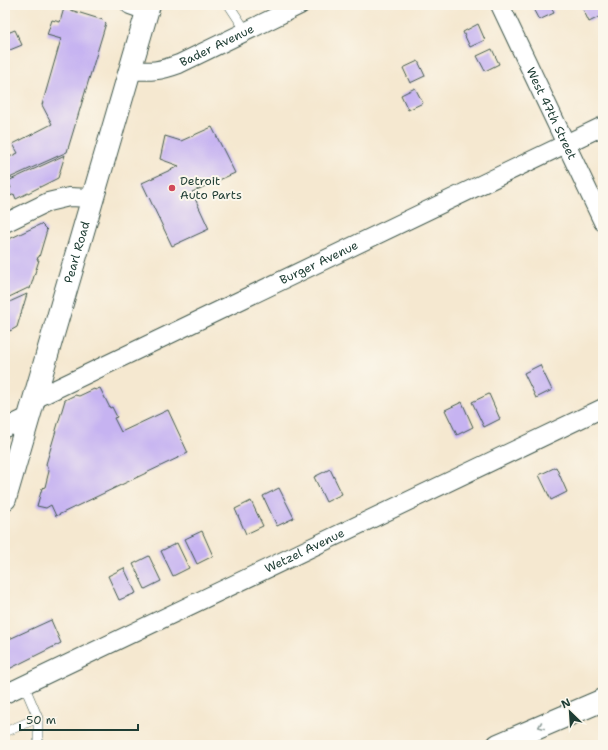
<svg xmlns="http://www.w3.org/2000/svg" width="608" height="750" font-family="'Shantell Sans',sans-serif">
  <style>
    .building { fill: #c6b3f1 }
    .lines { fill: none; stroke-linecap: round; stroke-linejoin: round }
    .service-casing { stroke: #3f574b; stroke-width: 10 }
    .minor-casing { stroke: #3f574b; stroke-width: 20 }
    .primary-casing { stroke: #3f574b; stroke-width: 24 }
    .motorway-casing { stroke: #3f574b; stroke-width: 24 }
    .service { stroke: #fff; stroke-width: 9 }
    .minor { stroke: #fff; stroke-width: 18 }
    .primary { stroke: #fff; stroke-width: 22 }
    .motorway { stroke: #fff; stroke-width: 22 }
    .oneway { stroke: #8f9e9a }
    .poi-dot { fill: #d1495b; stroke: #fbf7ec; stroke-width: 1.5 }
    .labels { text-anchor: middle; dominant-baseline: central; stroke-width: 4; stroke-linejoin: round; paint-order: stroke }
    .street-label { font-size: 12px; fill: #1f3d34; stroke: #fbf7ec }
    .poi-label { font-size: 12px; fill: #1f3d34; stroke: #fbf7ec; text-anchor: start }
  </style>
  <rect width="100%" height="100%" fill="#fbf7ec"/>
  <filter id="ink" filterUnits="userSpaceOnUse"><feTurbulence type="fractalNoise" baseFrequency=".025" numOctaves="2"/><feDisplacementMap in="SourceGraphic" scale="8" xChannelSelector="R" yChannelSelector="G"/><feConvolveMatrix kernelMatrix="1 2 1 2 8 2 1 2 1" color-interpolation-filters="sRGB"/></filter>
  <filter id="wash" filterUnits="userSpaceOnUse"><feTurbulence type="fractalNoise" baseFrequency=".012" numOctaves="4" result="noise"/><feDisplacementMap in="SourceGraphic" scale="16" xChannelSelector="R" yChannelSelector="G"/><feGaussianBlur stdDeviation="0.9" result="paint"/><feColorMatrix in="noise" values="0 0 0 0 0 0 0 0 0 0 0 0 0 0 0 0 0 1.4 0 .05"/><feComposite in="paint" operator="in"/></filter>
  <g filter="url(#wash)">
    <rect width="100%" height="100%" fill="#f5e8d0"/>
    <g id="blocks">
      <path class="building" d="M531,5H550L554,13L539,20Z
        M585,5H599L603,15L589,22L582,7Z
        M64,8L103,20L106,23L67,152L5,180V159L18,153L13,144L52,124L42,105L61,39L47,35L52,20L60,22Z
        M478,24L485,40L470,47L463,32Z
        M15,30L22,45L5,52V34Z
        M492,49L499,64L485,71L477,56Z
        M418,61L425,76L410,83L403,68Z
        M415,88L423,103L408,110L401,95Z
        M212,127L235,173L192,192L209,229L172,246L142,183L179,166L160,159L165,136L181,141Z
        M65,155L58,178L16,199L14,194L11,196L8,189L11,188L8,181Z
        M41,224L47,230L39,257H38L37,260H39L30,289L28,288L5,299V241Z
        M27,294L17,327L10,331L8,327L5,329V304Z
        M540,365L552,390L536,398L524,373Z
        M100,388L110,408L112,407L117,417L114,418L121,432L168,410L188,453L56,516L51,505L46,508L37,506L42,488L45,487L49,471L46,464L65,400L75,395L79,396L94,389L95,390Z
        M489,394L500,419L484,427L472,402Z
        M462,402L473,427L457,435L445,410Z
        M556,467L567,492L551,500L539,475Z
        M330,469L342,494L326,502L314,477Z
        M279,488L294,518L277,526L263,496Z
        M251,501L263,526L246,534L235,509Z
        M202,531L213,556L197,564L185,539Z
        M177,543L189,568L173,576L161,551Z
        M149,556L161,581L145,589L133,564Z
        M124,568L136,593L119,600L108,576Z
        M51,620L61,643L5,671V641Z"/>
    </g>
  </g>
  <g filter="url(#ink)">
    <use href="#blocks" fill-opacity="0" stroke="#3f574b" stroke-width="1"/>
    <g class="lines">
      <g class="service-casing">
        <path id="service" d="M229,5L246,31
          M24,685L38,718V745
          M5,732L38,718"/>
      </g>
      <g class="minor-casing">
        <g id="minor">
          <path d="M130,5L147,11"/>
          <path id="s1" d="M500,5L603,222"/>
          <path id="s2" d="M130,70C151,72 160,71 179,64L300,5"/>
          <path d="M5,223L48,202L69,197L92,198"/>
          <path id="s3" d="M35,399L603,126"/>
          <path d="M5,428L30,416"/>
          <path id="s4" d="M5,694L603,408"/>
        </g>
      </g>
      <g class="primary-casing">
        <g id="primary">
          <path id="s5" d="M5,499L149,5"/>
        </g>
      </g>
      <g class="motorway-casing">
        <path id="motorway" d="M498,745L603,700"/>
      </g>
      <use href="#service" class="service"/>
      <use href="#minor" class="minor"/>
      <use href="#primary" class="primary"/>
      <use href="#motorway" class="motorway"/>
    </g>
    <defs><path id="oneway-chevron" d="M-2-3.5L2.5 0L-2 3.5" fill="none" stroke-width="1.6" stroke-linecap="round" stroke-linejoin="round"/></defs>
    <use class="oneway" href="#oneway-chevron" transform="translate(541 726) rotate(157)"/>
  </g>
  <circle class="poi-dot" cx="172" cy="188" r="4"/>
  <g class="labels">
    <g class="street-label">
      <text stroke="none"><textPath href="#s2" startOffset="92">Bader Avenue</textPath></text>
      <text stroke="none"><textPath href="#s1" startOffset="120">West 47th Street</textPath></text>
      <text stroke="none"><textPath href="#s5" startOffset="257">Pearl Road</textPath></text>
      <text stroke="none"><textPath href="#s3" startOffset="315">Burger Avenue</textPath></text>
      <text stroke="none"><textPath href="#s4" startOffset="332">Wetzel Avenue</textPath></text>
    </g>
    <g class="poi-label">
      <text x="180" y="181">Detroit<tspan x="180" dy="14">Auto Parts</tspan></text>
    </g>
  </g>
  <rect width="608" height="750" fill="none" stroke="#fbf7ec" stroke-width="20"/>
  <g transform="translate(570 712) rotate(335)" stroke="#fbf7ec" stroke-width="3" paint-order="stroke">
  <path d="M0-3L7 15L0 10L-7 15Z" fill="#1f3d34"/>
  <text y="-6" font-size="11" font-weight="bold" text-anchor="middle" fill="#1f3d34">N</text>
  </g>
  <path d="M20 724v6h118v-6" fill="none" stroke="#1f3d34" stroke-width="2"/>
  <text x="26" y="724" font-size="12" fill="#1f3d34" stroke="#fbf7ec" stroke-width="3" paint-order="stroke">50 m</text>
</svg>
